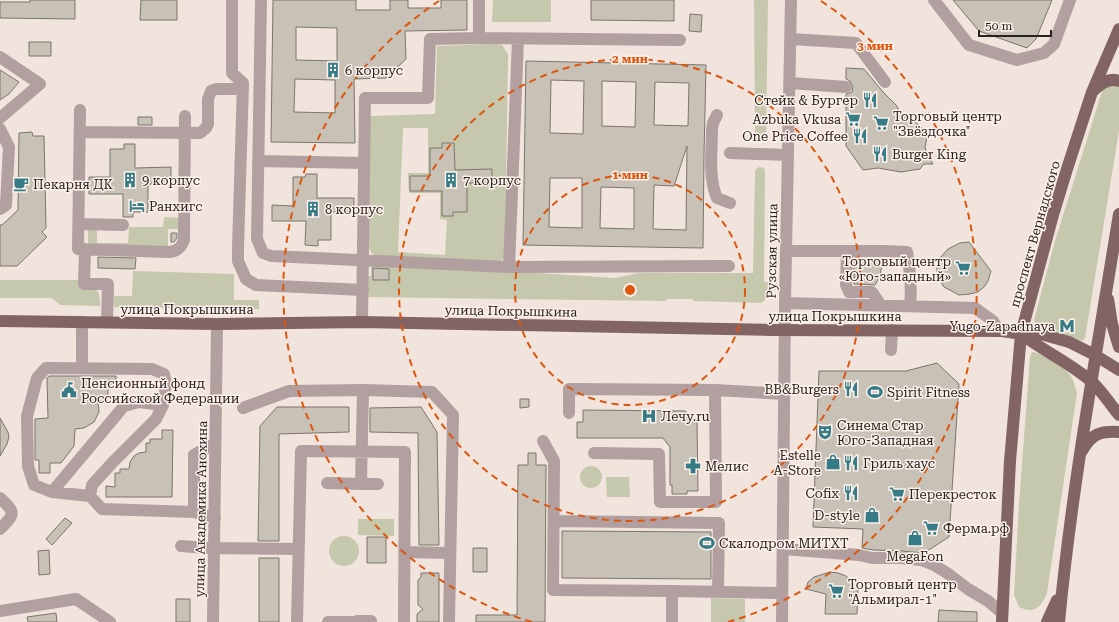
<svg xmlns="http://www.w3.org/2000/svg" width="1119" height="622" font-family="'Roboto Serif',serif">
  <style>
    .green { fill: #c5c8ac; fill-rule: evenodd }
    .building { fill: #c7c1b6; stroke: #7b756b; fill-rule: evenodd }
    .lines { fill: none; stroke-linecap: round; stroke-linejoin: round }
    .minor { stroke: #b29f9f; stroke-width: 12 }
    .major { stroke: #836464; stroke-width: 12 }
    .ring { fill: none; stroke: #de560d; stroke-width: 2; stroke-dasharray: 7 5 }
    .labels { text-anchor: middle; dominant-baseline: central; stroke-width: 3; stroke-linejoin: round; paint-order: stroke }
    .poi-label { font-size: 13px; fill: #282321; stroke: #fef1eb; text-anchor: start }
    .street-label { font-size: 13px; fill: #282321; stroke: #fef1eb }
    .centre { fill: #de560d; stroke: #fef1eb; stroke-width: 2 }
    .ring-label { font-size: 12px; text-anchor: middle; font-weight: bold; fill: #de560d; stroke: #fef1eb; stroke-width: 3; stroke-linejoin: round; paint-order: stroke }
  </style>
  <rect width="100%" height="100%" fill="#f1e4dd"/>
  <path class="green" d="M493,0H551V22H492Z
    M753,0H768L766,141L758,137L755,134L754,1Z
    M496,44L502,45L508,54L505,255L503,259L499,261L377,256L372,254L368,245L370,116L435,114L437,46ZM403,128H428V173H408L409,193H440V219L447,220L445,255L398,252ZM442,143H454L455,170H492V183H467V212H453V216H442V191H410V176H430V148H442Z
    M1110,84L1119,86V131L1085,338L1082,341L1036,325L1034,320L1055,241L1103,88Z
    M759,167L764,168L765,171L764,282H769L768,298L761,303L693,301V299H666V301L366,297L367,276H371V262L615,278L639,273H753L755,172L756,169Z
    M164,217L180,218V229H168V249L88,248V228H97V243H128L129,227H163Z
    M133,271L234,274V300H259V309L114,307V296H132Z
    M0,280H80V288C97,289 100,287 100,306L60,305L52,298H0Z
    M1032,352C1043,353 1063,366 1070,375C1074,380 1075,387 1077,393L1047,593C1041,608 1034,614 1019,607L1014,595L1019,504L1030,357Z
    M580 477a11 11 0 1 1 22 0a11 11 0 1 1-22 0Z
    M606,477H629L630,497H607Z
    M358,519H394V536L358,535Z
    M329 551a15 15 0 1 1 30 0a15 15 0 1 1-30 0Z
    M711,598L745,599V622H711Z"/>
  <path class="building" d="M30,0H75V19L0,18V2H30Z
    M141,0H177V20H140Z
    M273,0H356V10H390V0H408V8H441V0H467V30L405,31L406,59L386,78L354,79L355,143L271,142ZM296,27L337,28V61L296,60ZM295,79L335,80V113L294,112Z
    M591,0H674V21L591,20Z
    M953,0H1052L1036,39L1027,48L979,31Z
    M690,14L702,15L701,32L689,31Z
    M29,42H51V56H29Z
    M526,61L706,65L704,155L703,248L523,245ZM551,80L584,81L583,134L550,133ZM602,81L636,82L635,127L602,126ZM655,82L689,83L688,126L654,125ZM687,146L686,230L653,229L654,185L674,186ZM550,178H582V228L549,227ZM601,187L634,188V229L600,228Z
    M846,68L864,69L883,92L897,106L900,114L911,118L922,128L927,137L925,147L927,154L933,164H924L920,169L901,172L878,168L863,170L846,146V94L852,92L853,87L850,81L846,79Z
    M0,70L19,82L9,94L0,100Z
    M138,117H152V125H138Z
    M32,132L33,136H44L46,228L42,232L47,237L17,266H0V225H2L18,210L19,133Z
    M442,143H454L455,170L492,169V183H467V212H453V216H442V191H410V176H430V148H442Z
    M124,144H135V168L171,167V184H148V212H133V217H123V194H89V177H110V149H124Z
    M306,174H317V198H354V212H331V240H318V246L305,245L306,221H272V205L293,206V177H305Z
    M171,233H177V238L174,242H171Z
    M969,242L991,271L988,281L984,287L978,292L970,294L959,295L944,287L940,280L937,272V265L939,259L948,249L960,243Z
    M98,257L136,258L135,269L98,268Z
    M854,258L883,259L880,276L875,285L854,284Z
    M373,268L389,269V280H373Z
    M937,363L959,384L949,537L924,553L901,551L873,550L862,548L863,529L813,527L819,371H906Z
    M49,376H116V384H108V399L98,401L99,412L94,422L84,428L75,429L74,446L61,463H50V473H39V460H35V419L48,418L47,378Z
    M520,399H529V407L520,408Z
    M277,407H349V432L279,434V541H258L260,426Z
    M421,407L437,432L439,545H419L418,433L370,432V408Z
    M583,410L685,411L697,422L698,491H687V494H672V485H670V447L663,438H577V422H583Z
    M0,418L8,432L9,437L7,444L0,456Z
    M162,430H173L172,497H106V486L115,487V473H120V469H129L130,462L134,456L139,453L146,452V443H150V439H162Z
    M528,453H536V465H546L545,622H476V615H517L518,465H528Z
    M65,518L72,523L52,545L46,539Z
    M562,531L711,532V579L562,578Z
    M367,537H386V563H367Z
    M473,548H487V572H473Z
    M49,550L50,574L39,575L38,551Z
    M259,558H279V622H259Z
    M830,572L838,573L846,576L858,587L857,614H825L826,594L806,589L808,582L814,577Z
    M421,573H439V622H417V614L423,609L418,605V580L421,577Z
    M176,599H190V622H176Z
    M939,610L977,612V622H938Z
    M56,613L57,622H28L27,617Z"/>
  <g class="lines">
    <path class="minor" d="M232,0V73L243,83L238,248V261L246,279L256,285L363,290
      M261,0L257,239L263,253L271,256L509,267L518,39
      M934,0L969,45L1017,60L1044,53L1054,44L1070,0
      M479,38L680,40
      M791,39L856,43L885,82
      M0,57L40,84L0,118
      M790,83L846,87
      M80,110L78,249L168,252C177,252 181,248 184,240L185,116
      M717,115L713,123L712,129C712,151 708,177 717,198L730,203
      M0,129L9,147L6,205L0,209
      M80,132L200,133L206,128L208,124V99L211,91L216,89H243
      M730,153L788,155
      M258,161L364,163
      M79,224L123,225
      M85,249L84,284H108L107,322
      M786,251H883L907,252C910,270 912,288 910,306
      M847,251L846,285L849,292H872L878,301V305
      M509,267L729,266
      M785,303L975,308L993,321L999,331
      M82,322V368
      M362,322L365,98H428L430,39L479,38V0
      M891,350L892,330
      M243,408L289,391L363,390L432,392L453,415L449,622
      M569,413V389L715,390L784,394
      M543,441L554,461L553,590L672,591V622
      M594,453L659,454L660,502H716L715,390
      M327,483L361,484L363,390
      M361,484H378
      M52,492L124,406L139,402L163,405
      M90,496L52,492L34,485L28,466L27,416L37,378L46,368L152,369L164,374L166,384L163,405L156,419L113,462L92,485L90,496L102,509L194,512
      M0,498C16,513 15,514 0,529
      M215,518L194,512V455L215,443
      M554,521L719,523L718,592
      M181,546L208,548L298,549
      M783,549L859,555L872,558H900L921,560L934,565L947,573L968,589L988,601L1002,613
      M404,552L449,553
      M672,591L782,593
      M0,611L76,599L110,622
      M357,621H371
      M213,622L217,324
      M297,622L301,451L405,452L404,622
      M328,622H357
      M782,622L785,303L791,0"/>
    <path class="major" d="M1093,91C1100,84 1109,77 1119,81
      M1108,299L1112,324L1119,347
      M0,321L217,324L362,322L773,330L1002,331L1021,334H1041L1069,342L1095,355L1119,370
      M1021,334C1044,351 1070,363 1091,381C1102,391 1110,404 1119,415
      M1082,451C1091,434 1100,431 1119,432
      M1002,622L1010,461L1021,334L1053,215L1067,169L1092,92L1119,29
      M1047,622L1057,600
      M1059,622C1072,485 1097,350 1119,214"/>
  </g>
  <g class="ring">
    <circle cx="630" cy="290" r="115"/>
    <circle cx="630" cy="290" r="231"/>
    <path d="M532 622A346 346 0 0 1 439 1M821 1A346 346 0 0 1 728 622"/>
  </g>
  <defs>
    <g id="building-bare" transform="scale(1.2)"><path d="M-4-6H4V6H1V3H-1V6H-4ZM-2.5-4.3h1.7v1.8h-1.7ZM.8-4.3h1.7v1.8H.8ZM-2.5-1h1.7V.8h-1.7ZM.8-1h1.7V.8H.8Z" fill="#357c86" stroke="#fef1eb" stroke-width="2.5" paint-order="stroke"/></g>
    <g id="restaurant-bare" transform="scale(1.2)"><path d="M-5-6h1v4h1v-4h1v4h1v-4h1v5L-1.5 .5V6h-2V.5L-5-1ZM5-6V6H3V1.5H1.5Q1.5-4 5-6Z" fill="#357c86" stroke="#fef1eb" stroke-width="2.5" paint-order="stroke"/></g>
    <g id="supermarket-bare" transform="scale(1.2)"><path d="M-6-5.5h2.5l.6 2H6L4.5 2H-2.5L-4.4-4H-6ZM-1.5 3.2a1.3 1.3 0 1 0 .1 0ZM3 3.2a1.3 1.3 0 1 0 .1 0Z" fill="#357c86" stroke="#fef1eb" stroke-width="2.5" paint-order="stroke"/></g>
    <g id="cafe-bare" transform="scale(1.2)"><path d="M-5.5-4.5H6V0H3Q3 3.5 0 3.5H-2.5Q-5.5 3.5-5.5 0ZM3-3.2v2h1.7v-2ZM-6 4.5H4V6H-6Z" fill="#357c86" stroke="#fef1eb" stroke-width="2.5" paint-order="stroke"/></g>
    <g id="hotel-bare" transform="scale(1.2)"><path d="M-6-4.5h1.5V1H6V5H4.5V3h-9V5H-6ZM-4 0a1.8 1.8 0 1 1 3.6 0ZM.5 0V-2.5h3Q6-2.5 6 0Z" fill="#357c86" stroke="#fef1eb" stroke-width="2.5" paint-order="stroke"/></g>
    <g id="metro-bare" transform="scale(1.2)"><path d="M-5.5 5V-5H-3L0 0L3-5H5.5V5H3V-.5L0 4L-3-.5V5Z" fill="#357c86" stroke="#fef1eb" stroke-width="2.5" paint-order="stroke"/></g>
    <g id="civic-bare" transform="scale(1.2)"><path d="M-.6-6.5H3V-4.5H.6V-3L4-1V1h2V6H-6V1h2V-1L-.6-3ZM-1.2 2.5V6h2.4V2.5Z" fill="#357c86" stroke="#fef1eb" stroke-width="2.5" paint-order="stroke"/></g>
    <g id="stadium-bare" transform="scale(1.2)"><path d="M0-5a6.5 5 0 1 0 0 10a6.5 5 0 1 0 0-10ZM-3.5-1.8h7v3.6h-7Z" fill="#357c86" stroke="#fef1eb" stroke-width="2.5" paint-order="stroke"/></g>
    <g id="hospital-bare" transform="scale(1.2)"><path d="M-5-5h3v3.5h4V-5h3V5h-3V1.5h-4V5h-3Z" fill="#357c86" stroke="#fef1eb" stroke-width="2.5" paint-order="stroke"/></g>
    <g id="theatre-bare" transform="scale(1.2)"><path d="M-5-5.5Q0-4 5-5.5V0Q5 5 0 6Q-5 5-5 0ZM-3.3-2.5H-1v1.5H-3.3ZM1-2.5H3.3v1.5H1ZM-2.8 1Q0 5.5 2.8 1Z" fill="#357c86" stroke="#fef1eb" stroke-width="2.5" paint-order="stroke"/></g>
    <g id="shop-bare" transform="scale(1.2)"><path d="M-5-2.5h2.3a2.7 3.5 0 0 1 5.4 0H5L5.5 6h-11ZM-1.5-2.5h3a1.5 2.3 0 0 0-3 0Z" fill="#357c86" stroke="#fef1eb" stroke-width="2.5" paint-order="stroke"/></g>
    <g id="pharmacy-bare" transform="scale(1.2)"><path d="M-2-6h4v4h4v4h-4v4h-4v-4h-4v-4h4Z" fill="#357c86" stroke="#fef1eb" stroke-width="2.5" paint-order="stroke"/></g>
  </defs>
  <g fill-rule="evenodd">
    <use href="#building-bare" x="333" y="70"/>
    <use href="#restaurant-bare" x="870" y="100"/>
    <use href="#supermarket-bare" x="853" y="119"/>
    <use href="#supermarket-bare" x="881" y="123"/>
    <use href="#restaurant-bare" x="860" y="136"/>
    <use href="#restaurant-bare" x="880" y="154"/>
    <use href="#building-bare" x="130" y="180"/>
    <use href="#building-bare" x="451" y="180"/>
    <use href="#cafe-bare" x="21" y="184"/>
    <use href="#hotel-bare" x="137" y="206"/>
    <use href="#building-bare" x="313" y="209"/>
    <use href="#supermarket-bare" x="963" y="268"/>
    <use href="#metro-bare" x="1067" y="326"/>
    <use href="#restaurant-bare" x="851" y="389"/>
    <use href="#civic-bare" x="69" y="390"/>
    <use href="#stadium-bare" x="875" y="392"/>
    <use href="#hospital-bare" x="649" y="416"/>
    <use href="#theatre-bare" x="825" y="432"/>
    <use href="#shop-bare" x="833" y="462"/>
    <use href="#restaurant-bare" x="851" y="463"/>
    <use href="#pharmacy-bare" x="693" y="466"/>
    <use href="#restaurant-bare" x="851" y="493"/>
    <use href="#supermarket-bare" x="897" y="494"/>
    <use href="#shop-bare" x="872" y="515"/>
    <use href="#supermarket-bare" x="931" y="528"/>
    <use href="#shop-bare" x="915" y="538"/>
    <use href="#stadium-bare" x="707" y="543"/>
    <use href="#supermarket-bare" x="836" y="591"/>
  </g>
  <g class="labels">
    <g class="poi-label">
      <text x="345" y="70">6 корпус</text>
      <text x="858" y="100" text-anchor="end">Стейк &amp; Бургер</text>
      <text x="893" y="116">Торговый центр<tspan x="893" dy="15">"Звёздочка"</tspan></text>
      <text x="841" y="119" text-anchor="end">Azbuka Vkusa</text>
      <text x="848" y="136" text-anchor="end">One Price Coffee</text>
      <text x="892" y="154">Burger King</text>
      <text x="142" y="180">9 корпус</text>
      <text x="463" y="180">7 корпус</text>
      <text x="33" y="184">Пекарня ДК</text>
      <text x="149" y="206">Ранхигс</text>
      <text x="325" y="209">8 корпус</text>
      <text x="951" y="261" text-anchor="end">Торговый центр<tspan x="951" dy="15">«Юго-западный»</tspan></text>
      <text x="1055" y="326" text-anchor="end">Yugo-Zapadnaya</text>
      <text x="81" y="383">Пенсионный фонд<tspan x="81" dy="15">Российской Федерации</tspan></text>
      <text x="839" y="389" text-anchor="end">BB&amp;Burgers</text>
      <text x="887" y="392">Spirit Fitness</text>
      <text x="661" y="416">Лечу.ru</text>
      <text x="837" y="425">Синема Стар<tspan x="837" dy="15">Юго-Западная</tspan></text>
      <text x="821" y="455" text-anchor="end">Estelle<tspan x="821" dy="15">A-Store</tspan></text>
      <text x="863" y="463">Гриль хаус</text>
      <text x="705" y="466">Мелис</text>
      <text x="839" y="493" text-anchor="end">Cofix</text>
      <text x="909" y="494">Перекресток</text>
      <text x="860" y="515" text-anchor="end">D-style</text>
      <text x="943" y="528">Ферма.рф</text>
      <text x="719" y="543">Скалодром МИТХТ</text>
      <text x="915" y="556" text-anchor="middle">MegaFon</text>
      <text x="848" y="584">Торговый центр<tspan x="848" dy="15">"Альмирал-1"</tspan></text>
    </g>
    <g class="street-label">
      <text transform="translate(1035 234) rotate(-74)">проспект Вернадского</text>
      <text transform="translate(772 251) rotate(-89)">Рузская улица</text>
      <text x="187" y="309">улица Покрышкина</text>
      <text transform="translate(511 311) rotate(1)">улица Покрышкина</text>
      <text x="835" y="316">улица Покрышкина</text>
      <text transform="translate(201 509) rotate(-89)">улица Академика Анохина</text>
    </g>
  </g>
  <circle cx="630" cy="290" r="6" class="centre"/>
  <g class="ring-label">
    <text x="875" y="50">3 мин</text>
    <text x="630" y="63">2 мин</text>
    <text x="630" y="179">1 мин</text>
  </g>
  <path d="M979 30v6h72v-6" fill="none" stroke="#282321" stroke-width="2"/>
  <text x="985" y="30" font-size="12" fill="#282321" stroke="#fef1eb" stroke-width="3" paint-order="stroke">50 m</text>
</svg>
